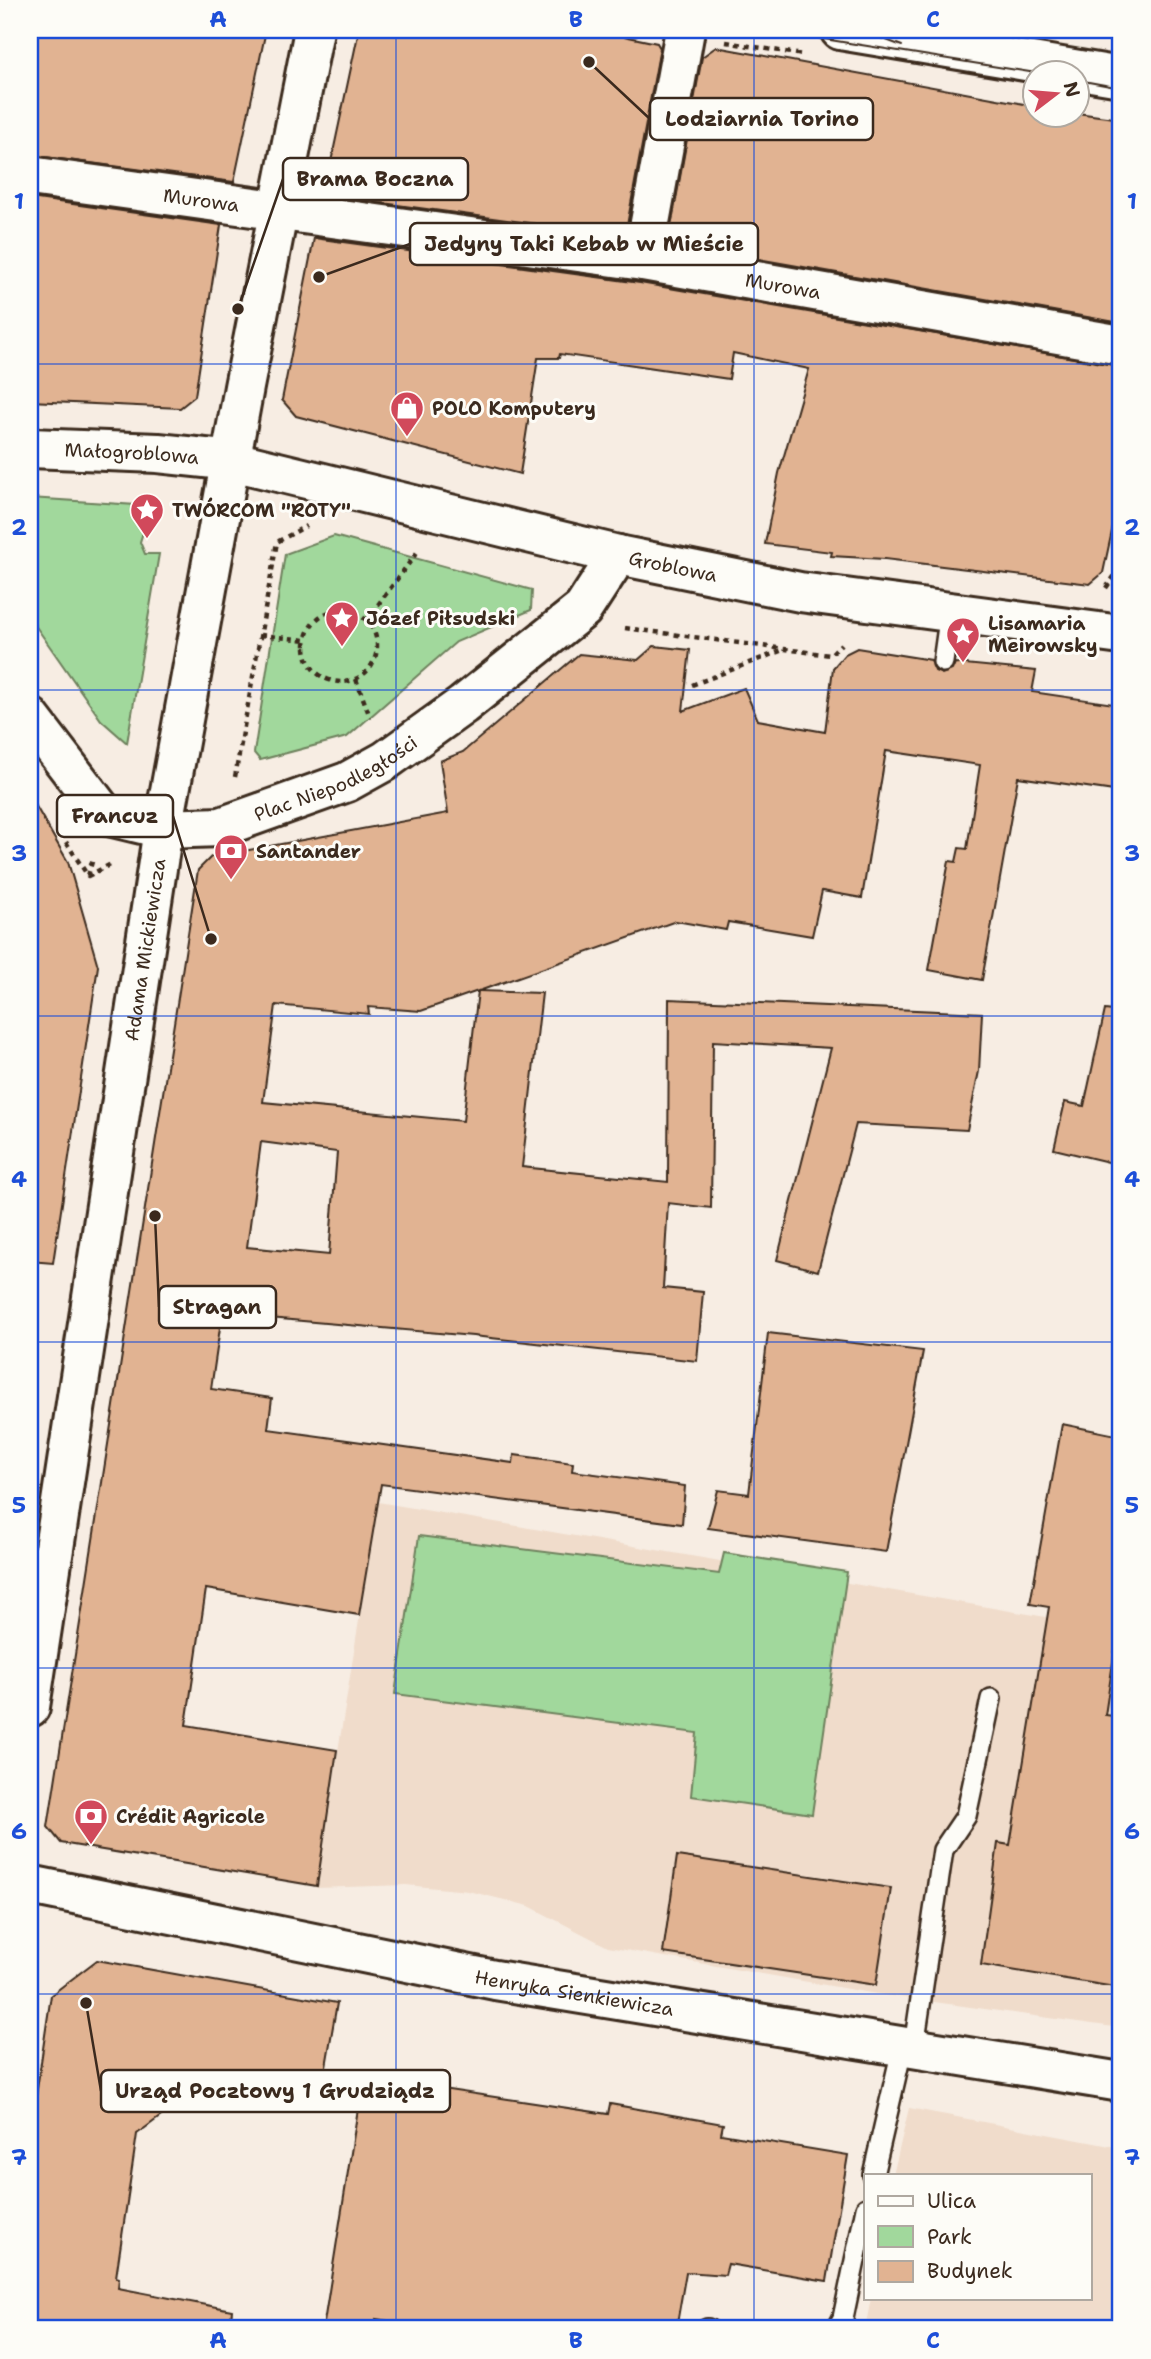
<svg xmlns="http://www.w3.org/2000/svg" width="1151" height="2359" font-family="'Shantell Sans',sans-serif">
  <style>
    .built { fill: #f0dccb }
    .green { fill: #a1d89c; stroke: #6e815d; stroke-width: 2 }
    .building { fill: #e1b392; stroke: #3b2a1e; stroke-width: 2; fill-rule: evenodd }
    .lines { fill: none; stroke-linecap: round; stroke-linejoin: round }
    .lane-casing { stroke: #3b2a1e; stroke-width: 24 }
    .street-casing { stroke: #3b2a1e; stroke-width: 44 }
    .secondary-casing { stroke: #3b2a1e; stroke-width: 44 }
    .path { stroke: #3b2a1e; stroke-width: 4.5; stroke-dasharray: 5 5; stroke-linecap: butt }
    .lane { stroke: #fdfcf7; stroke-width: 19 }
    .street { stroke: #fdfcf7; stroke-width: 38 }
    .secondary { stroke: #fdfcf7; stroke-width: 38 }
    .tram { stroke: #3b2a1e; stroke-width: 2 }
    .grid { fill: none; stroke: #1d4ed8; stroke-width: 2; stroke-opacity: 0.55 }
    .labels { text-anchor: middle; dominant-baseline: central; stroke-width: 6; stroke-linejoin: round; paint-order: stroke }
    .street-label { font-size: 19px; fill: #3b2a1e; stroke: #fdfcf7 }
    .poi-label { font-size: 19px; font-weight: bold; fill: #3b2a1e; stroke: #fdfcf7; text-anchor: start }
    .leader { fill: none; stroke: #3b2a1e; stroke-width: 2.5 }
    .callout-dot { fill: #3b2a1e; stroke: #fdfcf7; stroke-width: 2.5 }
    .callout { fill: #fdfcf7; stroke: #3b2a1e; stroke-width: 2.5 }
    .callout-label { font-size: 21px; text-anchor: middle; font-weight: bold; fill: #3b2a1e }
    .neatline { fill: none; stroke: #1d4ed8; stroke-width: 2.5 }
    .grid-label { font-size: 23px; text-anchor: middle; font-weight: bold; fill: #1d4ed8 }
  </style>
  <rect width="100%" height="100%" fill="#f7ede3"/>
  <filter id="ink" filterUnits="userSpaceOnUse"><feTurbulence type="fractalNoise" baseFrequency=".0143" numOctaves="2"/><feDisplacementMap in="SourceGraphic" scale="14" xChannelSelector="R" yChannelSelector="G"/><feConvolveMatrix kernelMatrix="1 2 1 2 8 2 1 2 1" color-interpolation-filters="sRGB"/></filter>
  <g filter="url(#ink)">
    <path class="built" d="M378,1502L1121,1630V2028L877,1994L608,1947L529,1906L468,1891L406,1885L316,1888Z
      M909,2108L1121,2148V2329H865L871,2298H1090V2175H893Z"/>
    <path class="green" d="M30,498L151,506L140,542L145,554H159L127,743L101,720L30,618Z
      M334,536L532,590L531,610L456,642L347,737L260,760L254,753L285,554Z
      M419,1536L719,1574L724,1553L847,1572L812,1814L691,1796L697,1733L395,1694Z"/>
    <path class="building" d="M30,30H266L234,182L30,155Z
      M359,30H595L657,43L660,48L625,236L324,195Z
      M716,47L1035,106V116H1077V113L1121,119V323L668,243L702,57Z
      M30,198L221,225L195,396L180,408L30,401Z
      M314,238L640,283L1121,366V489L1103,573L1090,584L885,559L831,556L832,552L765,544L779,473L809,369L733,353L729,379L560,354L559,358H538L520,474L296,416L282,400Z
      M654,646L690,650L683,711L744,688L758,720L825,732L833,668L845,654L857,648L931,660L935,671L942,674L952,670L955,663L1036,671L1032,692L1121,705V792L1018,777L982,980L929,970L949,861L956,862L959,848L967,849L980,765L886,751L862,898L822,891L812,936L728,922L726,930L676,921L479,991L542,993L522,1167L668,1182L669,999L982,1013L979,1071L967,1130L856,1124L818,1271L777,1260L831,1048L713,1041L711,1208L668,1203L663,1288L703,1292L697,1361L473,1336L222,1314L211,1389L272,1398L268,1429L513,1463L514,1455L573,1463L572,1471L685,1486L682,1524L381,1484L359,1615L206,1589L186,1725L337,1750L317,1886L61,1843L48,1827L198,870L211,857L448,813L440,761L463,752L579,654L638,660ZM478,991L463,1121L263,1102L276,1005L369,1014L368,1007L421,1011ZM261,1142L337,1152L329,1255L247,1247Z
      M30,796L68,862L98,966L53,1263L30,1261Z
      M1105,1010L1121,1012V1165L1054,1149L1065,1102L1084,1106Z
      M768,1333L923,1351L886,1552L708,1528L718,1490L749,1494Z
      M1062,1424L1121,1436V1610L1105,1715L1121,1717V1988L981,1965L998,1843L1010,1845L1049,1607L1030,1604Z
      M677,1856L891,1888L876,1985L663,1953Z
      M97,1960L337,2003L321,2095L241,2082L236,2089L204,2084L137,2134L116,2277L119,2278L118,2288L232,2310L230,2329H30V2136L51,1995Z
      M363,2077L608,2114L610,2104L723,2124L721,2134L848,2155L827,2281L728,2264L725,2275L686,2272L676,2329H434L376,2319L374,2329H323Z"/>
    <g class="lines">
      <g class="lane-casing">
        <path id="lane" d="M943,662L950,612
          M914,2046L943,1850L966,1816L991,1699
          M873,2175L903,2045
          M707,2329H708
          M837,2329L843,2318L866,2208"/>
      </g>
      <g class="street-casing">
        <g id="street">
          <path d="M840,30L1121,77"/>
          <path id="s1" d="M30,176L643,261L1121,345"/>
          <path d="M643,261L685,30"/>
          <path id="s2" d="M30,448L158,453L233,461L618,555L800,592L1121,635"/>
          <path id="s3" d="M30,717L105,815L163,829L221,827L347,782L385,761L463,705L583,609L618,555"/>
          <path id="s4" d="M30,1707L163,829L244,387L314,30"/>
        </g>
      </g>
      <g class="secondary-casing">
        <g id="secondary">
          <path id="s5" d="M30,1885L495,1980L1121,2082"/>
        </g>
      </g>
      <path class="path" d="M726,42L803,55
        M1106,588L1118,571L1121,555
        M305 646a36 36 0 1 1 72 0a36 36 0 1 1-72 0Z
        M366,621L418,551
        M625,628L830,655L841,644
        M260,635L306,640
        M356,679L370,717
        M692,685L783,650
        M235,777L277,542L306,526
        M66,842L88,876L113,863
        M88,876L93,858"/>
      <use href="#lane" class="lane"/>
      <use href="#street" class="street"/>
      <use href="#secondary" class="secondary"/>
      <path class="tram" d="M768,30L1042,74
        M860,30L902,46
        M1078,80L1121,88"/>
    </g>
  </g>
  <path class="grid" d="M396,30V2329M754,30V2329M30,364H1121M30,690H1121M30,1016H1121M30,1342H1121M30,1668H1121M30,1994H1121"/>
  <defs>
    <g id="shop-pin" transform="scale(1.75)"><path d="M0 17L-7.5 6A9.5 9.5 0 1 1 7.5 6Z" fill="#d1495b" stroke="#fdfcf7"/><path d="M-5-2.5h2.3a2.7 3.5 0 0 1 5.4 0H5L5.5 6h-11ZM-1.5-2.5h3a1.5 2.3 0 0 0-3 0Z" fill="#fff"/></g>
    <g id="sight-pin" transform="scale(1.75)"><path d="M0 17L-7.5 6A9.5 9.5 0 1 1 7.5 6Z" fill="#d1495b" stroke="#fdfcf7"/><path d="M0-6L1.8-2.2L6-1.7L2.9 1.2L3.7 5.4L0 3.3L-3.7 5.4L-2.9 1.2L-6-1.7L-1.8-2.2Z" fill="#fff"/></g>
    <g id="bank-pin" transform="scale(1.75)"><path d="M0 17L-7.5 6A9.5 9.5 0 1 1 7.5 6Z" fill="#d1495b" stroke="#fdfcf7"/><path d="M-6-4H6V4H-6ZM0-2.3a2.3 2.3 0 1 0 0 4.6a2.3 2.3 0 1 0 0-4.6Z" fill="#fff"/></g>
  </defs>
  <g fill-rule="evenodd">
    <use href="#shop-pin" x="407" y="408"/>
    <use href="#sight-pin" x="147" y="510"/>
    <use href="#sight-pin" x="342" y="618"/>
    <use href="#sight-pin" x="963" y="634"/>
    <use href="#bank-pin" x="231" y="851"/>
    <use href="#bank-pin" x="91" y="1816"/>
  </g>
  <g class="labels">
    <g class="street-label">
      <text stroke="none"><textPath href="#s1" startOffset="173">Murowa</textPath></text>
      <text stroke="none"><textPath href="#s1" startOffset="761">Murowa</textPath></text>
      <text stroke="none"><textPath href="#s2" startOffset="102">Małogroblowa</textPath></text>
      <text stroke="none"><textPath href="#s2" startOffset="656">Groblowa</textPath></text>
      <text stroke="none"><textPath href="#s3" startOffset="366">Plac Niepodległości</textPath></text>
      <text stroke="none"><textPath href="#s4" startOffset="766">Adama Mickiewicza</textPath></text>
      <text stroke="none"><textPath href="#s5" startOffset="555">Henryka Sienkiewicza</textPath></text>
    </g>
    <g class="poi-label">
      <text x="432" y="408">POLO Komputery</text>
      <text x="172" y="510">TWÓRCOM "ROTY"</text>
      <text x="366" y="618">Józef Piłsudski</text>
      <text x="988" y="623">Lisamaria<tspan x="988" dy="22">Meirowsky</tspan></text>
      <text x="256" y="851">Santander</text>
      <text x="116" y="1816">Crédit Agricole</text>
    </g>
  </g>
  <path class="leader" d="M589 62L650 119M238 309L283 179M319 277L410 244M211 939L173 816M155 1216L159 1307M86 2003L101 2091"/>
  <g class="callout-dot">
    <circle cx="589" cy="62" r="7"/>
    <circle cx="238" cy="309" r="7"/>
    <circle cx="319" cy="277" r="7"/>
    <circle cx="211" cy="939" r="7"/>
    <circle cx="155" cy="1216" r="7"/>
    <circle cx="86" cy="2003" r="7"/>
  </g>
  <g class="callout">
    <rect x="650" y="98" width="223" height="42" rx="7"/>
    <rect x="283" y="158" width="185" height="42" rx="7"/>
    <rect x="410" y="223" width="348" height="42" rx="7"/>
    <rect x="57" y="795" width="116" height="42" rx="7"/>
    <rect x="159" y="1286" width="117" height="42" rx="7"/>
    <rect x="101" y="2070" width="349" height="42" rx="7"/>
  </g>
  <g class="callout-label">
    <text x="762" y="126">Lodziarnia Torino</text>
    <text x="375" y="186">Brama Boczna</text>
    <text x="584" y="251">Jedyny Taki Kebab w Mieście</text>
    <text x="115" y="823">Francuz</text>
    <text x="217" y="1314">Stragan</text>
    <text x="275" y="2098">Urząd Pocztowy 1 Grudziądz</text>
  </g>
  <rect width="1151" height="2359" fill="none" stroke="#fdfcf7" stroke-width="77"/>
  <rect x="864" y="2174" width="228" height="126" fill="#fdfcf7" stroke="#afa8a0" stroke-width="2"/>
  <rect x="878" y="2196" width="35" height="10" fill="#fdfcf7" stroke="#afa8a0" stroke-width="2"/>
  <text x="927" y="2208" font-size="21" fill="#3b2a1e">Ulica</text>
  <rect x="878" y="2226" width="35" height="21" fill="#a1d89c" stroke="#afa8a0" stroke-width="2"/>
  <text x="927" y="2244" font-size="21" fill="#3b2a1e">Park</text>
  <rect x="878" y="2261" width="35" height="21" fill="#e1b392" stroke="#afa8a0" stroke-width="2"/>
  <text x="927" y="2278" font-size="21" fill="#3b2a1e">Budynek</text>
  <g transform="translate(1056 94) rotate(74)"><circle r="33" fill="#fdfcf7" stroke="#afa8a0" stroke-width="2"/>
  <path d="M0-5L12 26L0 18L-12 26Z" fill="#d1495b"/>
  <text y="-10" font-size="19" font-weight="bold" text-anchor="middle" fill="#3b2a1e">N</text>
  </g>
  <rect x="38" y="38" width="1074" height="2282" class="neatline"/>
  <g class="grid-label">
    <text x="218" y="27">A</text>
    <text x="576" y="27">B</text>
    <text x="933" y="27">C</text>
    <text x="19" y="209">1</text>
    <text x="1132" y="209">1</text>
    <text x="19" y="535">2</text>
    <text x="1132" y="535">2</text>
    <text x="19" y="861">3</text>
    <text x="1132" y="861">3</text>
    <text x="19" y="1187">4</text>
    <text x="1132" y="1187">4</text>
    <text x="19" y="1513">5</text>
    <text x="1132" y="1513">5</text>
    <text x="19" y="1839">6</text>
    <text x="1132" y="1839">6</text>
    <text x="19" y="2165">7</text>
    <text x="1132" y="2165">7</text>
    <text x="218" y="2348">A</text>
    <text x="576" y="2348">B</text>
    <text x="933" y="2348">C</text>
  </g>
</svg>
